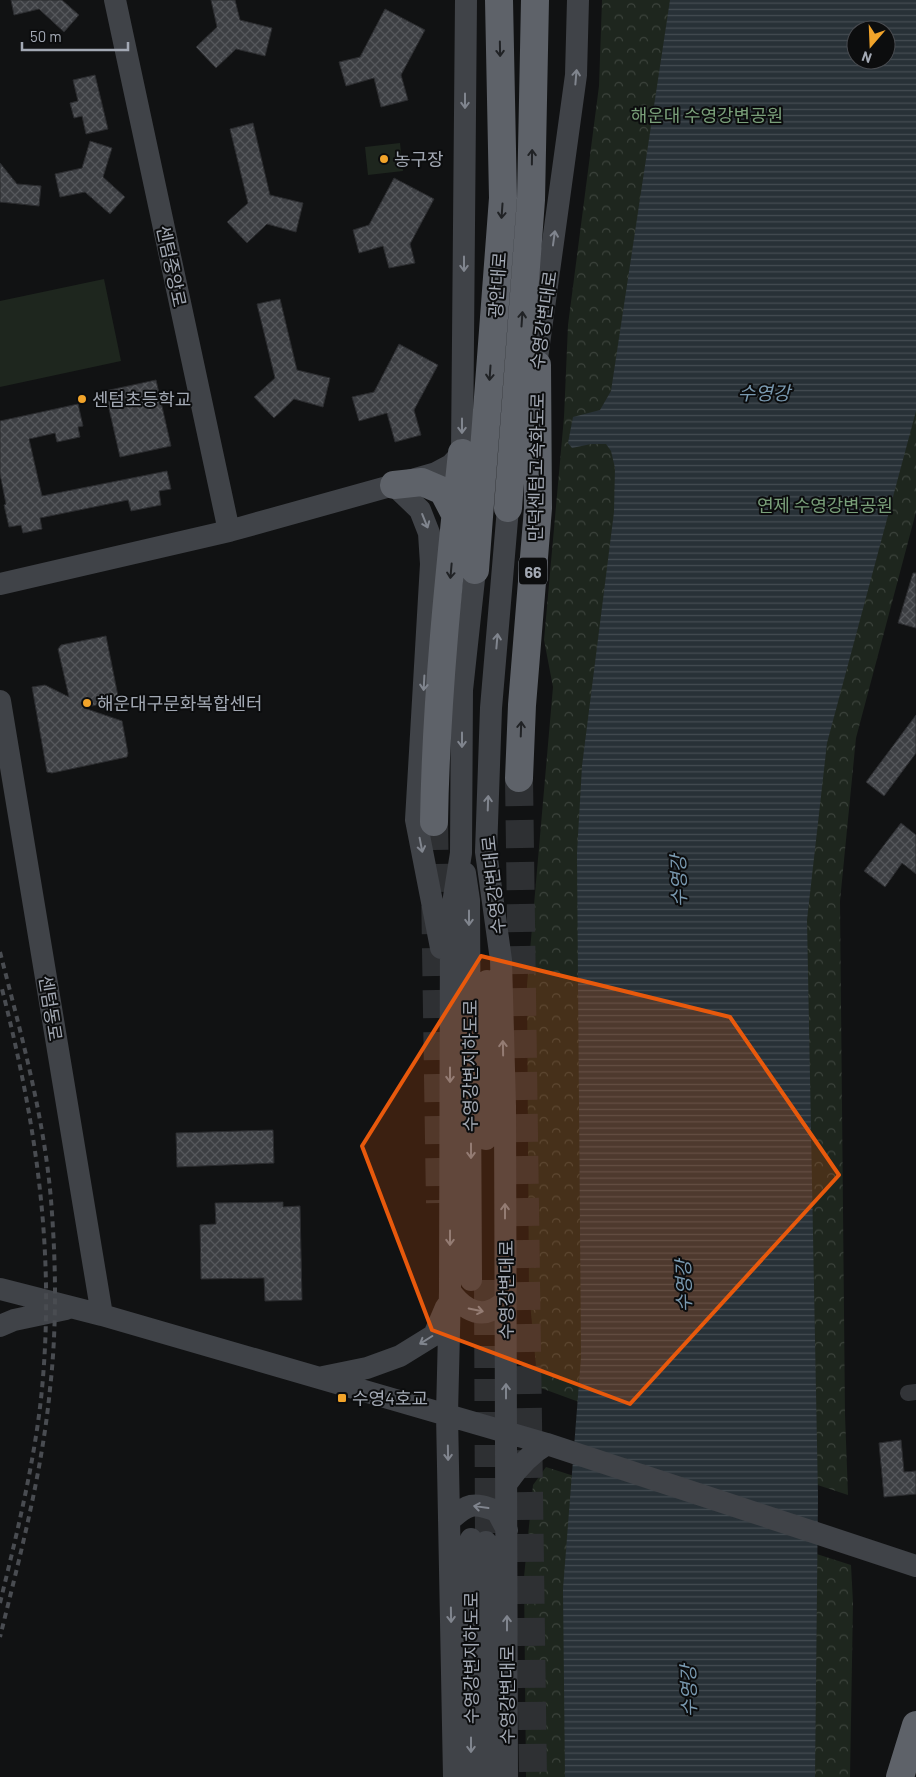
<svg xmlns="http://www.w3.org/2000/svg" width="916" height="1777" font-family="Barlow,'Noto Sans KR',sans-serif">
  <style>
    .park { fill: url(#park-crowns); fill-rule: evenodd }
    .garden { fill: #1e261e }
    .water { fill: url(#water-rules); fill-rule: evenodd }
    .building { fill: url(#building-cross-hatch); stroke: #2b2c2f }
    .lines { fill: none; stroke-linecap: round; stroke-linejoin: round }
    .secondary-tunnel { stroke: #2e3033; stroke-width: 22; stroke-dasharray: 22 11; stroke-linecap: butt }
    .highway-tunnel { stroke: #2e3033; stroke-width: 28; stroke-dasharray: 28 14; stroke-linecap: butt }
    .street { stroke: #323438; stroke-width: 16 }
    .secondary { stroke: #404348; stroke-width: 22 }
    .highway { stroke: #5e6269; stroke-width: 28 }
    .rail { stroke: #494c51; stroke-width: 4; stroke-dasharray: 6 5; stroke-linecap: butt }
    .oneway { stroke: #202225 }
    .oneway2 { stroke: #80858e }
    .marked { fill: #e8590c; fill-opacity: 0.2; stroke: #e8590c; stroke-width: 4; stroke-linejoin: round }
    .poi-dot { fill: #f2a42a; stroke: #0c0d0e; stroke-width: 2 }
    .labels { text-anchor: middle; dominant-baseline: central; stroke-width: 4; stroke-linejoin: round; paint-order: stroke }
    .shield { fill: #0c0d0e; stroke: #767a82; stroke-width: 1 }
    .shield-label { font-size: 16px; font-weight: bold; fill: #a3a9b4 }
    .park-label { font-size: 18px; fill: #799f79; stroke: #0c0d0e }
    .poi-label { font-size: 18px; fill: #a3a9b4; stroke: #0c0d0e; text-anchor: start }
    .street-label { font-size: 18px; fill: #a3a9b4; stroke: #0c0d0e }
    .water-label { font-size: 19px; font-style: italic; fill: #7999b0; stroke: #0c0d0e }
  </style>
  <defs>
    <pattern id="park-crowns" width="20" height="18" patternUnits="userSpaceOnUse" patternTransform="scale(1.25)"><rect width="20" height="18" fill="#1e261e"/><path d="M2 6a3 3 0 1 1 6 0M12 15a3 3 0 1 1 6 0" fill="none" stroke="#3c433c"/></pattern>
    <pattern id="water-rules" width="6" height="5" patternUnits="userSpaceOnUse" patternTransform="scale(1.25)"><rect width="6" height="5" fill="#283137"/><path d="M0 2.5h6" fill="none" stroke="#444c52"/></pattern>
    <pattern id="building-cross-hatch" width="8" height="8" patternUnits="userSpaceOnUse" patternTransform="scale(1.25)"><rect width="8" height="8" fill="#3d3f43"/><path d="M0 0l8 8M0 8l8-8" fill="none" stroke="#56585c"/></pattern>
  </defs>
  <rect width="100%" height="100%" fill="#111213"/>
  <path class="park" d="M602,0H916V512L856,738L840,901L845,1415L848,1495L705,1448L538,1387L529,1292L527,985L553,687L544,640L564,417L568,325L599,86ZM856,30H886V60H856Z
    M546,1467L851,1565L853,1603L850,1777H526L524,1577L533,1485Z"/>
  <path class="garden" d="M400,143L403,171L368,175L365,147Z
    M104,279L121,361L0,387V301Z"/>
  <path class="water" d="M670,0H916V411L827,743L807,920L818,1497L815,1777H565L563,1589L581,1357L577,853L582,766L614,512L615,468L611,451L606,444H591L572,448L568,443L573,417L600,410L611,391ZM856,30H886V60H856Z"/>
  <path class="building" d="M11,0H62L79,15L64,32L39,9L14,15Z
    M211,0H235L240,20L272,28L265,56L236,49L216,68L196,47L217,27Z
    M385,9L425,30L401,75L408,100L381,107L374,78L346,86L339,62L360,57Z
    M95,75L108,129L86,134L82,116L74,118L70,103L78,101L73,80Z
    M253,123L270,195L303,203L296,232L267,224L247,243L227,222L248,203L230,129Z
    M90,141L112,148L103,177L125,197L110,214L85,192L60,197L55,174L82,168Z
    M0,163L17,184L41,186L39,206L0,202Z
    M394,178L434,199L410,244L415,263L389,268L383,246L359,253L353,230L369,225Z
    M280,299L297,370L330,378L323,407L294,399L274,418L254,397L275,378L257,304Z
    M399,344L438,365L414,410L421,435L395,442L387,413L359,421L352,397L374,392Z
    M156,380L171,446L120,457L105,391Z
    M78,404L83,426L78,427L80,437L57,442L55,433L29,439L42,496L167,471L171,489L159,491L161,505L131,511L128,500L40,518L42,529L23,533L21,525L9,527L4,505L6,504L0,474V421Z
    M913,573H916V628L898,623Z
    M106,636L118,696L116,700L84,708L122,721L128,753L127,757L52,773L47,772L32,687L45,685L69,697L58,649L61,645Z
    M916,715V753L884,796L866,782Z
    M901,823L916,835V874L902,863L885,887L864,871Z
    M273,1130L274,1163L177,1167L176,1133Z
    M283,1202V1207L300,1206L302,1300L265,1301L264,1278L201,1279L200,1225L216,1224L215,1203Z
    M901,1440L904,1472L916,1471V1494L884,1497L879,1443Z"/>
  <g class="lines">
    <path class="secondary-tunnel" d="M485,1280L486,1542"/>
    <path class="highway-tunnel" d="M519,778L533,1777
      M434,822L440,1203"/>
    <path class="street" d="M908,1393L916,1392"/>
    <path class="secondary" d="M115,0L229,531
      M534,380L576,75L578,0
      M464,471L462,453L466,0
      M394,485L420,510L429,533L431,564L416,820L441,948
      M0,584L229,531L394,485L436,473L451,465L462,453
      M0,701L102,1315
      M465,873L469,900L471,1280
      M486,1139L487,981
      M0,1289L102,1315L547,1444L916,1566
      M450,1291C459,1304 475,1318 492,1310C497,1308 502,1304 506,1301
      M0,1326L14,1320L66,1309
      M323,1377L367,1368L400,1356L434,1335L446,1307
      M507,1483C518,1467 530,1454 547,1444
      M449,1521C468,1503 473,1502 497,1511L507,1530
      M471,1539V1777
      M486,1542L488,1777
      M454,1777L447,1414L450,1291L451,916L461,853L462,690L475,570L474,555
      M507,1777L505,1106L501,960L486,852L491,708L508,508L511,493"/>
    <path class="highway" d="M394,485L422,482L443,491L456,516
      M508,508L531,200L535,0
      M475,570L503,198L499,0
      M519,778L522,705L538,508L537,365
      M434,822C436,699 449,576 462,453
      M900,1777L916,1725"/>
    <path class="rail" d="M0,952C21,1034 44,1116 51,1200C56,1263 57,1326 50,1389C42,1473 20,1556 0,1637
      M0,1603C17,1533 35,1461 42,1389C55,1250 36,1123 2,989"/>
  </g>
  <defs><path id="oneway-shaft" d="M-6 0H5M1.5-3L5.5 0L1.5 3" fill="none" stroke-width="1.6" stroke-linecap="round" stroke-linejoin="round" transform="scale(1.25)"/></defs>
  <g class="oneway">
    <use href="#oneway-shaft" transform="translate(500 49) rotate(89)"/>
    <use href="#oneway-shaft" transform="translate(532 157) rotate(-89)"/>
    <use href="#oneway-shaft" transform="translate(502 211) rotate(94)"/>
    <use href="#oneway-shaft" transform="translate(522 319) rotate(-86)"/>
    <use href="#oneway-shaft" transform="translate(490 373) rotate(94)"/>
    <use href="#oneway-shaft" transform="translate(451 571) rotate(95)"/>
    <use href="#oneway-shaft" transform="translate(521 729) rotate(-88)"/>
  </g>
  <g class="oneway2">
    <use href="#oneway-shaft" transform="translate(576 77) rotate(-85)"/>
    <use href="#oneway-shaft" transform="translate(465 101) rotate(90)"/>
    <use href="#oneway-shaft" transform="translate(554 238) rotate(-82)"/>
    <use href="#oneway-shaft" transform="translate(464 264) rotate(90)"/>
    <use href="#oneway-shaft" transform="translate(462 426) rotate(90)"/>
    <use href="#oneway-shaft" transform="translate(425 521) rotate(68)"/>
    <use href="#oneway-shaft" transform="translate(497 641) rotate(-85)"/>
    <use href="#oneway-shaft" transform="translate(424 683) rotate(93)"/>
    <use href="#oneway-shaft" transform="translate(462 740) rotate(90)"/>
    <use href="#oneway-shaft" transform="translate(488 803) rotate(-88)"/>
    <use href="#oneway-shaft" transform="translate(421 845) rotate(79)"/>
    <use href="#oneway-shaft" transform="translate(469 918) rotate(90)"/>
    <use href="#oneway-shaft" transform="translate(503 1048) rotate(-91)"/>
    <use href="#oneway-shaft" transform="translate(450 1075) rotate(90)"/>
    <use href="#oneway-shaft" transform="translate(471 1151) rotate(90)"/>
    <use href="#oneway-shaft" transform="translate(505 1211) rotate(-90)"/>
    <use href="#oneway-shaft" transform="translate(450 1238) rotate(90)"/>
    <use href="#oneway-shaft" transform="translate(476 1310) rotate(12)"/>
    <use href="#oneway-shaft" transform="translate(426 1340) rotate(148)"/>
    <use href="#oneway-shaft" transform="translate(506 1391) rotate(-90)"/>
    <use href="#oneway-shaft" transform="translate(448 1453) rotate(89)"/>
    <use href="#oneway-shaft" transform="translate(481 1507) rotate(-172)"/>
    <use href="#oneway-shaft" transform="translate(451 1615) rotate(89)"/>
    <use href="#oneway-shaft" transform="translate(507 1623) rotate(-90)"/>
    <use href="#oneway-shaft" transform="translate(471 1745) rotate(90)"/>
  </g>
  <path class="marked" d="M481,956L730,1017L839,1175L630,1404L432,1330L362,1146Z"/>
  <g class="poi-dot">
    <circle cx="384" cy="159" r="5"/>
    <circle cx="82" cy="399" r="5"/>
    <circle cx="87" cy="703" r="5"/>
    <rect x="337" y="1393" width="10" height="10" rx="2.5"/>
  </g>
  <g class="labels">
    <rect class="shield" x="519" y="557.5" width="28" height="27" rx="4"/>
    <g class="shield-label">
      <text x="533" y="571">66</text>
    </g>
    <g class="park-label">
      <text x="707" y="115">해운대 수영강변공원</text>
      <text x="825" y="505">연제 수영강변공원</text>
    </g>
    <g class="poi-label">
      <text x="394" y="159">농구장</text>
      <text x="92" y="399">센텀초등학교</text>
      <text x="97" y="703">해운대구문화복합센터</text>
      <text x="352" y="1398">수영4호교</text>
    </g>
    <g class="street-label">
      <text transform="translate(172 266) rotate(78)">센텀중앙로</text>
      <text transform="translate(497 285) rotate(-86)">광안대로</text>
      <text transform="translate(543 320) rotate(-82)">수영강변대로</text>
      <text transform="translate(536 467) rotate(-89)">만덕센텀고속화도로</text>
      <text transform="translate(493 885) rotate(-96)">수영강변대로</text>
      <text transform="translate(51 1008) rotate(81)">센텀동로</text>
      <text transform="translate(470 1066) rotate(-90)">수영강변지하도로</text>
      <text transform="translate(506 1290) rotate(-90)">수영강변대로</text>
      <text transform="translate(471 1658) rotate(-90)">수영강변지하도로</text>
      <text transform="translate(507 1695) rotate(-90)">수영강변대로</text>
    </g>
    <g class="water-label">
      <text x="764" y="392">수영강</text>
      <text transform="translate(678 881) rotate(-91)">수영강</text>
      <text transform="translate(683 1286) rotate(-91)">수영강</text>
      <text transform="translate(688 1691) rotate(-91)">수영강</text>
    </g>
  </g>
  <g transform="translate(871 45) rotate(199)"><circle r="24" fill="#0c0d0e" stroke="#484b50"/>
  <path d="M0-4L9 19L0 12L-9 19Z" fill="#f2a42a"/>
  <text y="-8" font-size="14" font-weight="bold" text-anchor="middle" fill="#a3a9b4">N</text>
  </g>
  <path d="M22 42v8h106v-8" fill="none" stroke="#a3a9b4" stroke-width="2.5"/>
  <text x="30" y="42" font-size="15" fill="#a3a9b4" stroke="#0c0d0e" stroke-width="4" paint-order="stroke">50 m</text>
</svg>
